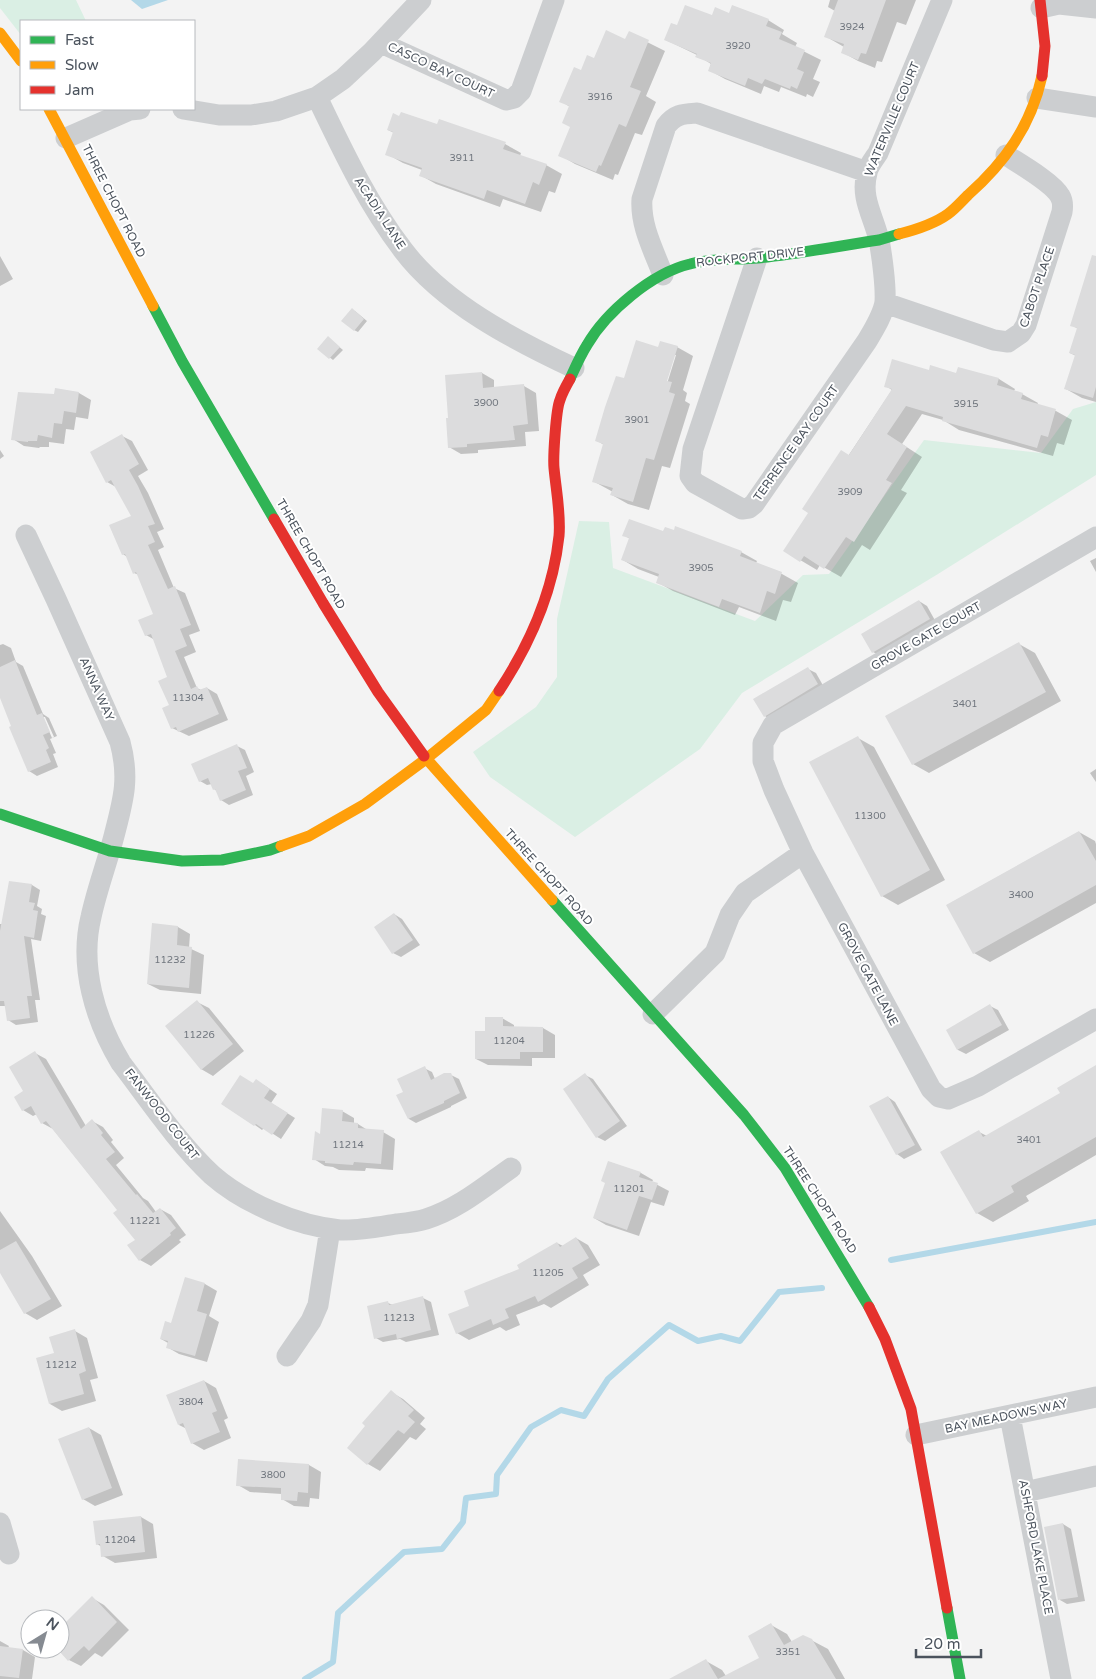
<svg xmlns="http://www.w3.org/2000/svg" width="1096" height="1679" font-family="'Varela Round',sans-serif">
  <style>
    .green { fill: #daefe4 }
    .water { fill: #b3d8e8 }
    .shadow { fill: #0003; fill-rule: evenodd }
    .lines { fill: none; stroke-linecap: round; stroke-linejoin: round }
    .stream { stroke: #b3d8e8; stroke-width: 6 }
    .building { fill: #dcdcdd }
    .street { stroke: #ccced0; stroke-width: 21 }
    .fast { stroke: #30b455; stroke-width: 11 }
    .slow { stroke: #ff9f0a; stroke-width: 11 }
    .jam { stroke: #e5322d; stroke-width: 11 }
    .labels { text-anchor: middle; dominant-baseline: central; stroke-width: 4; stroke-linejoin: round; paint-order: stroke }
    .number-label { font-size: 10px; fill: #70767e }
    .street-label { font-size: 12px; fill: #4b535d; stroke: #fff }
  </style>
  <rect width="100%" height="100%" fill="#f3f3f3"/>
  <path class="green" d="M0,0H76L86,21H21V35L0,8Z
    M1096,402V475L938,574L742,693L700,749L575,837L490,777L473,752L536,707L557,677V619L579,521L609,522L613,568L755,621L803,575L829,574L924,440L1041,453L1073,409Z"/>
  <path class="water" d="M131,0H168L142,9Z"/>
  <path class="shadow" d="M830,0H916L906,25L897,22L882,62L877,61L875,68L858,61L842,52L844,47L825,36L835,11L828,7Z
    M730,14L768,20L784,30L782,34L797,43L795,47L821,60L813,79L820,82L813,97L807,94L806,97L781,87L779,92L764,86L761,94L725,79L709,70L711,64L697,55L666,40L678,27L712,17Z
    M629,33L665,51L646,96L656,102L642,135L635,133L618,175L615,174L613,180L575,164L560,155L571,128L570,107L561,101L582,71L595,60L626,41Z
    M440,120L505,144L521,153L520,156L546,165L562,174L555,193L549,191L541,212L503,199L500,207L436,184L420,175L422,170L403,163L387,154L394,133L388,130L438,126Z
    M0,256L13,279L0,286Z
    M1096,268V402L1082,398L1066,389L1076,356L1070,353L1078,329L1072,325Z
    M355,311L367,321L358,332L354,330Z
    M331,340L343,350L333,360L319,349Z
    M677,347L693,356L683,390L687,393L685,401L690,404L670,468L662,466L649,510L628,504L612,495L613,492L593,481L604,445L596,440L625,380ZM673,355H676L666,387L664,386Z
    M959,368L999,379L1015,389L1014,391L1022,394L1038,403L1037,405L1056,411L1072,420L1064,445L1057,443L1053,456L959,430L943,420L922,414L902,444L922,457L901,490L907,493L870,550L862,545L841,577L820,565L817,570L785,551L892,390L886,386L930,372L957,374Z
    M482,373L494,380V388L524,386L536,393L539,431L525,432L526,446L478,450V453L461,454L449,447Z
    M56,390L79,393L91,400L88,419L76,417L74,430L66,429L64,444L49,442V447H40L39,448L24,446L13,439L55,395Z
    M122,436L132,441L148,470L138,476L148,493L164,529L157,532L164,547L158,550L174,588L185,593L200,631L189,635L196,652L184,657L197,688L201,690L207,688L217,694L228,720L189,736L172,728L169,677L155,640L146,635L155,614L139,575L134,573L127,557L123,554L132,516L116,487L107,482Z
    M0,450L4,456L0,459Z
    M664,533L741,552L757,561L756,563L782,574L798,583L791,602L783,600L776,621L739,607L735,615L673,591L657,582L659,577L638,569L623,560L630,539L624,535Z
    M1096,558V572L1090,561Z
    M919,601L927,606L937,624L881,656L873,652Z
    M3,644L11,648L16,662L23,666L43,714L49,718L57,736L50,739L56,753L53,754L58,767L37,776L29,771L0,695V645ZM43,717H45L54,737L52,738Z
    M1019,644L1035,653L1061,701L929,773L913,764Z
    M808,669L816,673L825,689L772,721L765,716Z
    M858,738L874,747L945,880L898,905L882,896Z
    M237,746L245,750L254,772L246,776L253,795L229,805L221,800L217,791L214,789L212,784L207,785L200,781Z
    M1096,769V782L1090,773Z
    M1079,832L1095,841L1096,844V903L990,962L974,953Z
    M10,882L32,885L40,890L37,906L42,909L41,914L46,916L41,941L31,939L40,1000H35L38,1022L16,1025L8,1020L6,1006H0V924H2Z
    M394,914L402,919L420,945L401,957L393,953Z
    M153,925L178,927L190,934L189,948L204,955L201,994L160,990L148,984Z
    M197,1002L209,1008L244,1051L213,1076L201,1069Z
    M990,1006L998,1010L1009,1030L966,1054L958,1050L948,1031Z
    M502,1018L514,1025V1028H543L555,1035V1058H532V1066L488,1065L476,1059L486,1032Z
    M35,1053L46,1059L86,1126L92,1121L103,1127L113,1140L111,1142L124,1158L116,1165L143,1198L148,1201L156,1212L160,1209L171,1215L186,1235L179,1240L181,1242L151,1266L140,1260L136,1240L118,1210L53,1129L42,1123L37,1114L33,1116L23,1110L25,1092Z
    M424,1068L432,1072L435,1079L451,1075L459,1079L467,1098L451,1106V1107L416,1123L409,1119L404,1093Z
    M1096,1069V1155L1026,1196L1029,1201L993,1222L977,1213L979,1132L987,1136L1062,1093Z
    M585,1075L593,1079L627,1126L605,1141L597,1137Z
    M253,1084L264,1085L277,1094L271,1103L295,1118L281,1139L264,1128L262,1130L255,1125L222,1104Z
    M888,1097L895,1102L922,1150L904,1159L897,1154Z
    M342,1111L354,1118V1124H358L369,1131L383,1132L395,1139L393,1170L366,1168L365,1171L339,1170L333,1167L325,1166L314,1159L321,1136Z
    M609,1162L641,1173L653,1180L652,1182L669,1191L664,1206L651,1202L639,1236L606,1225L594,1218L606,1183Z
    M0,1211L32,1256L62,1306L37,1320L25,1313L0,1271Z
    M576,1238L588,1245L600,1265L583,1275L589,1285L551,1308L544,1304L516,1315L520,1325L506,1331L500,1327L469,1340L457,1333L471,1306L557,1243L563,1246Z
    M185,1279L205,1284L217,1291L209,1316L219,1322L207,1362L179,1354L167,1347L168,1343L161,1339L172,1325Z
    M423,1298L431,1302L439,1335L406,1342L400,1339L383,1342L376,1338L388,1303L393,1305Z
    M75,1331L87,1338L98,1378L90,1380L96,1401L62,1411L50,1404L55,1354Z
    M204,1381L216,1388L228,1418L224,1420L231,1438L204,1450L192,1443L187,1429L179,1425Z
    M391,1392L403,1399L425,1418L420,1424L426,1429L416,1440L410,1437L380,1471L368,1464L349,1448Z
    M89,1428L101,1435L123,1495L95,1506L83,1499Z
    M239,1460L309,1465L321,1472L319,1499L310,1498L309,1507L294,1506L282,1499V1494L250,1492L238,1485Z
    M141,1517L153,1524L157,1558L115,1563L103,1556L102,1547L97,1544Z
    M1063,1524L1071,1529L1085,1601L1067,1604L1060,1600Z
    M92,1598L104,1605L129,1630L102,1657L95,1653L81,1666L69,1660L59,1649L60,1637Z
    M771,1625L787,1634L792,1642L811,1640L828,1649L845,1679H687L706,1661L722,1670L726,1676L761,1659Z
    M0,1641L9,1646L8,1648L23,1650L35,1657L32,1679H0Z"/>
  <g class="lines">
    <path class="stream" d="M891,1260L1096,1222
      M305,1679L333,1662L338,1613L404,1552L442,1549L463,1522L466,1498L496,1494L497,1475L531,1427L561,1410L584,1416L608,1379L669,1325L698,1341L721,1336L740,1341L779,1292L822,1288"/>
  </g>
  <path class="building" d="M838,0H886L866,54L861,53L858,60L841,53L844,44L824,37Z
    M685,5L712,15L715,7L729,13L732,5L769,19L766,26L782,32L779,39L805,50L797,69L804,72L797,89L791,86L790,89L765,79L762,84L748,78L745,86L708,71L711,63L695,57L697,54L664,40L671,23L677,25Z
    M606,30L625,39L629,31L649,40L630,87L641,91L626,127L619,124L601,166L599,165L596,172L558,156L570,127L562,123L569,106L559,102L574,67L581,70L587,55L594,58Z
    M401,112L437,124L439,119L506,142L503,149L547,164L539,185L533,182L525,204L487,190L484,199L419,176L422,168L385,155L393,132L387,130L393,113L399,116Z
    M1092,255L1096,256V387L1093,398L1064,389L1075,355L1069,353L1077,328L1070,326Z
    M352,308L364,319L354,331L341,321Z
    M328,336L340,347L329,359L317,349Z
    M636,340L658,347L660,341L678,346L667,381L672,382L669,392L675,394L654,460L646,458L633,502L610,495L613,488L592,482L603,444L595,441L605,407L616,376L624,378Z
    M892,359L929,370L930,365L956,373L958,367L999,378L997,385L1023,393L1021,399L1056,409L1048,437L1041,435L1037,448L942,421L943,417L906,406L887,434L907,447L886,480L892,483L854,542L846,537L824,569L804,556L800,562L783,551L808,513L802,509L841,450L849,455L892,389L884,387Z
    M482,372L483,388L524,384L528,424L513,426L515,440L467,444V447L448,448L446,418H448L445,375Z
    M55,388L79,392L76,413L64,411L62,424L54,423L52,438L38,435L37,441H28V442L11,440L18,392L54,394Z
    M122,434L139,464L129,470L138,486L155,524L148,526L155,542L148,545L168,589L175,586L191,625L180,629L187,646L175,651L191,689L197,686L199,690L207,687L219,714L178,732L176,727L171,729L162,708L169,705L158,681L167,677L151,634L145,636L138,620L153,614L136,572L133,574L125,554L122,555L109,525L131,516L111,480L106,483L90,452Z
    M629,519L663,531L665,527L674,530L675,526L742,551L740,556L782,572L775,594L767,591L760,613L722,599L719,607L656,583L659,574L621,560L629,538L622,536Z
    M919,600L930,619L872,653L861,634Z
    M1019,642L1046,692L912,765L885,716Z
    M15,660L37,715L42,713L50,732L43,735L49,748L46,750L51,762L28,772L9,727L11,726L0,698V667Z
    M808,667L818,684L764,717L753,699Z
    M858,736L930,870L881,897L809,762Z
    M237,744L247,768L238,771L246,790L220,801L215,789L213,790L208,778L199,782L191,764Z
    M1079,831L1096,861V885L973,954L946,905Z
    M9,881L32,884L29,902L35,903L33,910L38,911L34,938L24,936L32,996H27L30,1018L7,1021L4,1001H0V931Z
    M394,913L413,940L392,954L374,927Z
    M152,923L178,926L177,945L192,947L189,988L147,984Z
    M197,1000L233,1044L201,1070L165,1026Z
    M990,1004L1002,1025L957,1050L946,1030Z
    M485,1017H503V1026L543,1027V1052H520V1059H475V1031H485Z
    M35,1051L81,1129L92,1119L103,1133L101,1135L115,1152L106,1159L136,1195L137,1194L153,1213L160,1208L176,1228L170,1233L171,1235L139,1261L127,1245L135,1240L113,1213L117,1210L46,1121L41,1124L31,1106L22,1111L14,1097L23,1091L9,1067Z
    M1096,1065V1137L1011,1186L1014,1192L976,1214L940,1152L979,1130L983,1137L1060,1093L1057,1088Z
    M425,1066L431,1080L444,1073H451L460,1093L444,1101V1103L408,1119L396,1095L403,1092L397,1079Z
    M585,1073L620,1121L596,1138L563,1089Z
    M240,1075L253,1083L256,1079L270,1089L264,1098L288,1113L272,1135L256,1124L254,1126L221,1104Z
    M888,1096L915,1145L896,1155L869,1106Z
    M322,1108L343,1110L342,1121L358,1123V1128L384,1130L381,1164L354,1162L353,1165L325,1163V1161L312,1160L315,1131L320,1134Z
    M608,1161L641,1172L639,1177L658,1183L652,1200L639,1196L627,1230L593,1218L605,1183L601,1181Z
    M576,1237L589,1258L572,1268L578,1278L538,1302L535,1296L505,1309L509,1318L493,1325L491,1319L456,1334L448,1314L469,1306L464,1291L519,1269L517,1265L557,1242L560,1247Z
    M16,1241L51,1299L24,1314L0,1273V1250Z
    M185,1277L205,1283L197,1311L207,1314L195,1356L166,1348L168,1341L160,1339L165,1321L171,1323Z
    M423,1296L431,1330L397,1339L396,1334L374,1339L367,1306L388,1301L389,1305Z
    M75,1329L86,1371L79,1374L84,1394L49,1404L36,1358L54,1353L49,1337Z
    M204,1380L217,1411L212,1413L220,1432L191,1444L183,1423L178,1425L166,1395Z
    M391,1390L414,1410L408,1416L415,1422L404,1434L398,1430L367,1465L347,1448L365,1426L362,1423Z
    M89,1427L112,1488L82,1500L58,1439Z
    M238,1459L309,1464L308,1493L298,1492L297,1501L281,1500V1488L236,1486Z
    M141,1516L145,1552L101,1557L100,1544L96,1545L93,1521Z
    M1063,1523L1078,1597L1058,1600L1044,1527Z
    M92,1596L117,1622L89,1651L84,1646L68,1661L60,1652V1635L68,1627L65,1623Z
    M771,1623L784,1645L803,1635L812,1639L836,1679H669L706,1659L718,1679L759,1658L748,1636Z
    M0,1646L23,1649L19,1678L0,1676Z"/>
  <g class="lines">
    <path class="street" d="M1041,8L1059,4L1096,8
      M381,43L506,100L514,98L521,91L554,0
      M317,97C342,149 367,203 403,250C443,303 514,340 574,368
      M1037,98L1096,107
      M183,109L219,115H251L276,111L317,97L343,79L372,52L421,0
      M66,138L130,110L140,109
      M757,258L693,449L690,476L695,483L742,509L749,508L754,504L867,341C874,329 883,315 885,302C886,286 882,256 879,240C874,217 860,198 867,173C868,166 874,159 878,153L942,0
      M663,275C654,251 640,226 642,199L666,126C675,114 683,114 697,113L867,172
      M885,303L994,340L1008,342L1021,333L1026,325L1062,212C1063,206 1063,201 1060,196C1053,183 1020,164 1006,155
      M26,535L56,599L120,742C130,779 123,801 114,836C107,863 97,889 91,917C79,966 95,1020 121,1063C150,1101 177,1142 212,1175C244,1203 297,1226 340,1230C358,1231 378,1227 396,1224C406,1223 417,1222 426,1219C458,1209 484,1187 511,1168
      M1096,537L773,725L763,743V761L774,790L803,853L931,1089L939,1097L948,1099L978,1086L1096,1019
      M653,1014L715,953L730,915L745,893L803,853
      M287,1356L311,1321L318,1305L330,1229
      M1010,1416L1061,1679
      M916,1435L1096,1397
      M1025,1492L1096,1476
      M0,1523L9,1554"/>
    <path class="fast" d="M153,306L182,361L274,519
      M570,379C575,368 580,356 587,345C606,312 652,273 690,264C712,258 735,260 758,258C798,254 839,246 879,240L899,234
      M0,814L110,851L182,861L222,860L270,850L281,846
      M552,900L744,1115L785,1168L869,1307
      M947,1608L960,1679"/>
    <path class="slow" d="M0,33L21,61
      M49,109L153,306
      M899,234C915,230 934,224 948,214C955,209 962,201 968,195C1005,162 1031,126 1042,76
      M424,756L552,900
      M281,846L309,836L365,804L426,759L486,710L499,691"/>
    <path class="jam" d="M1040,0L1045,46L1042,76
      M274,519L323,603L378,692L424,756
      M499,691C530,644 553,592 559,536C561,514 556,490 554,468C553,457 556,409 560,400C562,393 566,386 570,379
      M869,1307L885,1339L911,1409L947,1608"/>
  </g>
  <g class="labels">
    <g class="number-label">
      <text x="852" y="27">3924</text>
      <text x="738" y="46">3920</text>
      <text x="600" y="97">3916</text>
      <text x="462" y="158">3911</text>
      <text x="486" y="403">3900</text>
      <text x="966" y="404">3915</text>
      <text x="637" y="420">3901</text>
      <text x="850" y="492">3909</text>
      <text x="701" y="568">3905</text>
      <text x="188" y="698">11304</text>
      <text x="965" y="704">3401</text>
      <text x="870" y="816">11300</text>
      <text x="1021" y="895">3400</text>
      <text x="170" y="960">11232</text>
      <text x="199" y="1035">11226</text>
      <text x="509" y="1041">11204</text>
      <text x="1029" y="1140">3401</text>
      <text x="348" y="1145">11214</text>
      <text x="629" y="1189">11201</text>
      <text x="145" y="1221">11221</text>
      <text x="548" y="1273">11205</text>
      <text x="399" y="1318">11213</text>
      <text x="61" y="1365">11212</text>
      <text x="191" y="1402">3804</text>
      <text x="273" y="1475">3800</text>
      <text x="120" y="1540">11204</text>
      <text x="788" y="1652">3351</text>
    </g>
    <g class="street-label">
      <text transform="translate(441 70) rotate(25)">CASCO BAY COURT</text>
      <text transform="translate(892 119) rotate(-67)">WATERVILLE COURT</text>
      <text transform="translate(114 201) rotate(63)">THREE CHOPT ROAD</text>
      <text transform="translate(380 213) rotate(57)">ACADIA LANE</text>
      <text transform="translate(750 257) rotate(-6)">ROCKPORT DRIVE</text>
      <text transform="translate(1037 287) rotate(-71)">CABOT PLACE</text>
      <text transform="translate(796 443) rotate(-55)">TERRENCE BAY COURT</text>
      <text transform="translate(311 554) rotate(60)">THREE CHOPT ROAD</text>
      <text transform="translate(926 636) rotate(-30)">GROVE GATE COURT</text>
      <text transform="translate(97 689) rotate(66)">ANNA WAY</text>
      <text transform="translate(549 877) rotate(48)">THREE CHOPT ROAD</text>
      <text transform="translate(868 974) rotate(62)">GROVE GATE LANE</text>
      <text transform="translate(162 1114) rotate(52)">FANWOOD COURT</text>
      <text transform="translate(820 1200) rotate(57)">THREE CHOPT ROAD</text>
      <text transform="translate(1006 1416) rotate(-12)">BAY MEADOWS WAY</text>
      <text transform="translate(1036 1547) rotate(79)">ASHFORD LAKE PLACE</text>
    </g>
  </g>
  <rect x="20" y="20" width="175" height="90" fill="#ffffff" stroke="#b7babe"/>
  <rect x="30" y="36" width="25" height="8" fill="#30b455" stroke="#b7babe"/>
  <text x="65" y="45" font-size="15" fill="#4b535d">Fast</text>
  <rect x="30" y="61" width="25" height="8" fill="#ff9f0a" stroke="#b7babe"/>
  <text x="65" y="70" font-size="15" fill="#4b535d">Slow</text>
  <rect x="30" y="86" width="25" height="8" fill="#e5322d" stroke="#b7babe"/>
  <text x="65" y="95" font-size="15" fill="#4b535d">Jam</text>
  <g transform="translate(45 1634) rotate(37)"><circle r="24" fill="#ffffff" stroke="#b7babe"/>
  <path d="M0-4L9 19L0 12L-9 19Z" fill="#868b92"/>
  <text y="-8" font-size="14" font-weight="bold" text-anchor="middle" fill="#4b535d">N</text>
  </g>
  <path d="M916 1649v8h65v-8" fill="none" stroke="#4b535d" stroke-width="2.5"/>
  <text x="924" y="1649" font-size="15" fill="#4b535d" stroke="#ffffff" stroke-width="4" paint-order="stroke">20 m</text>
</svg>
